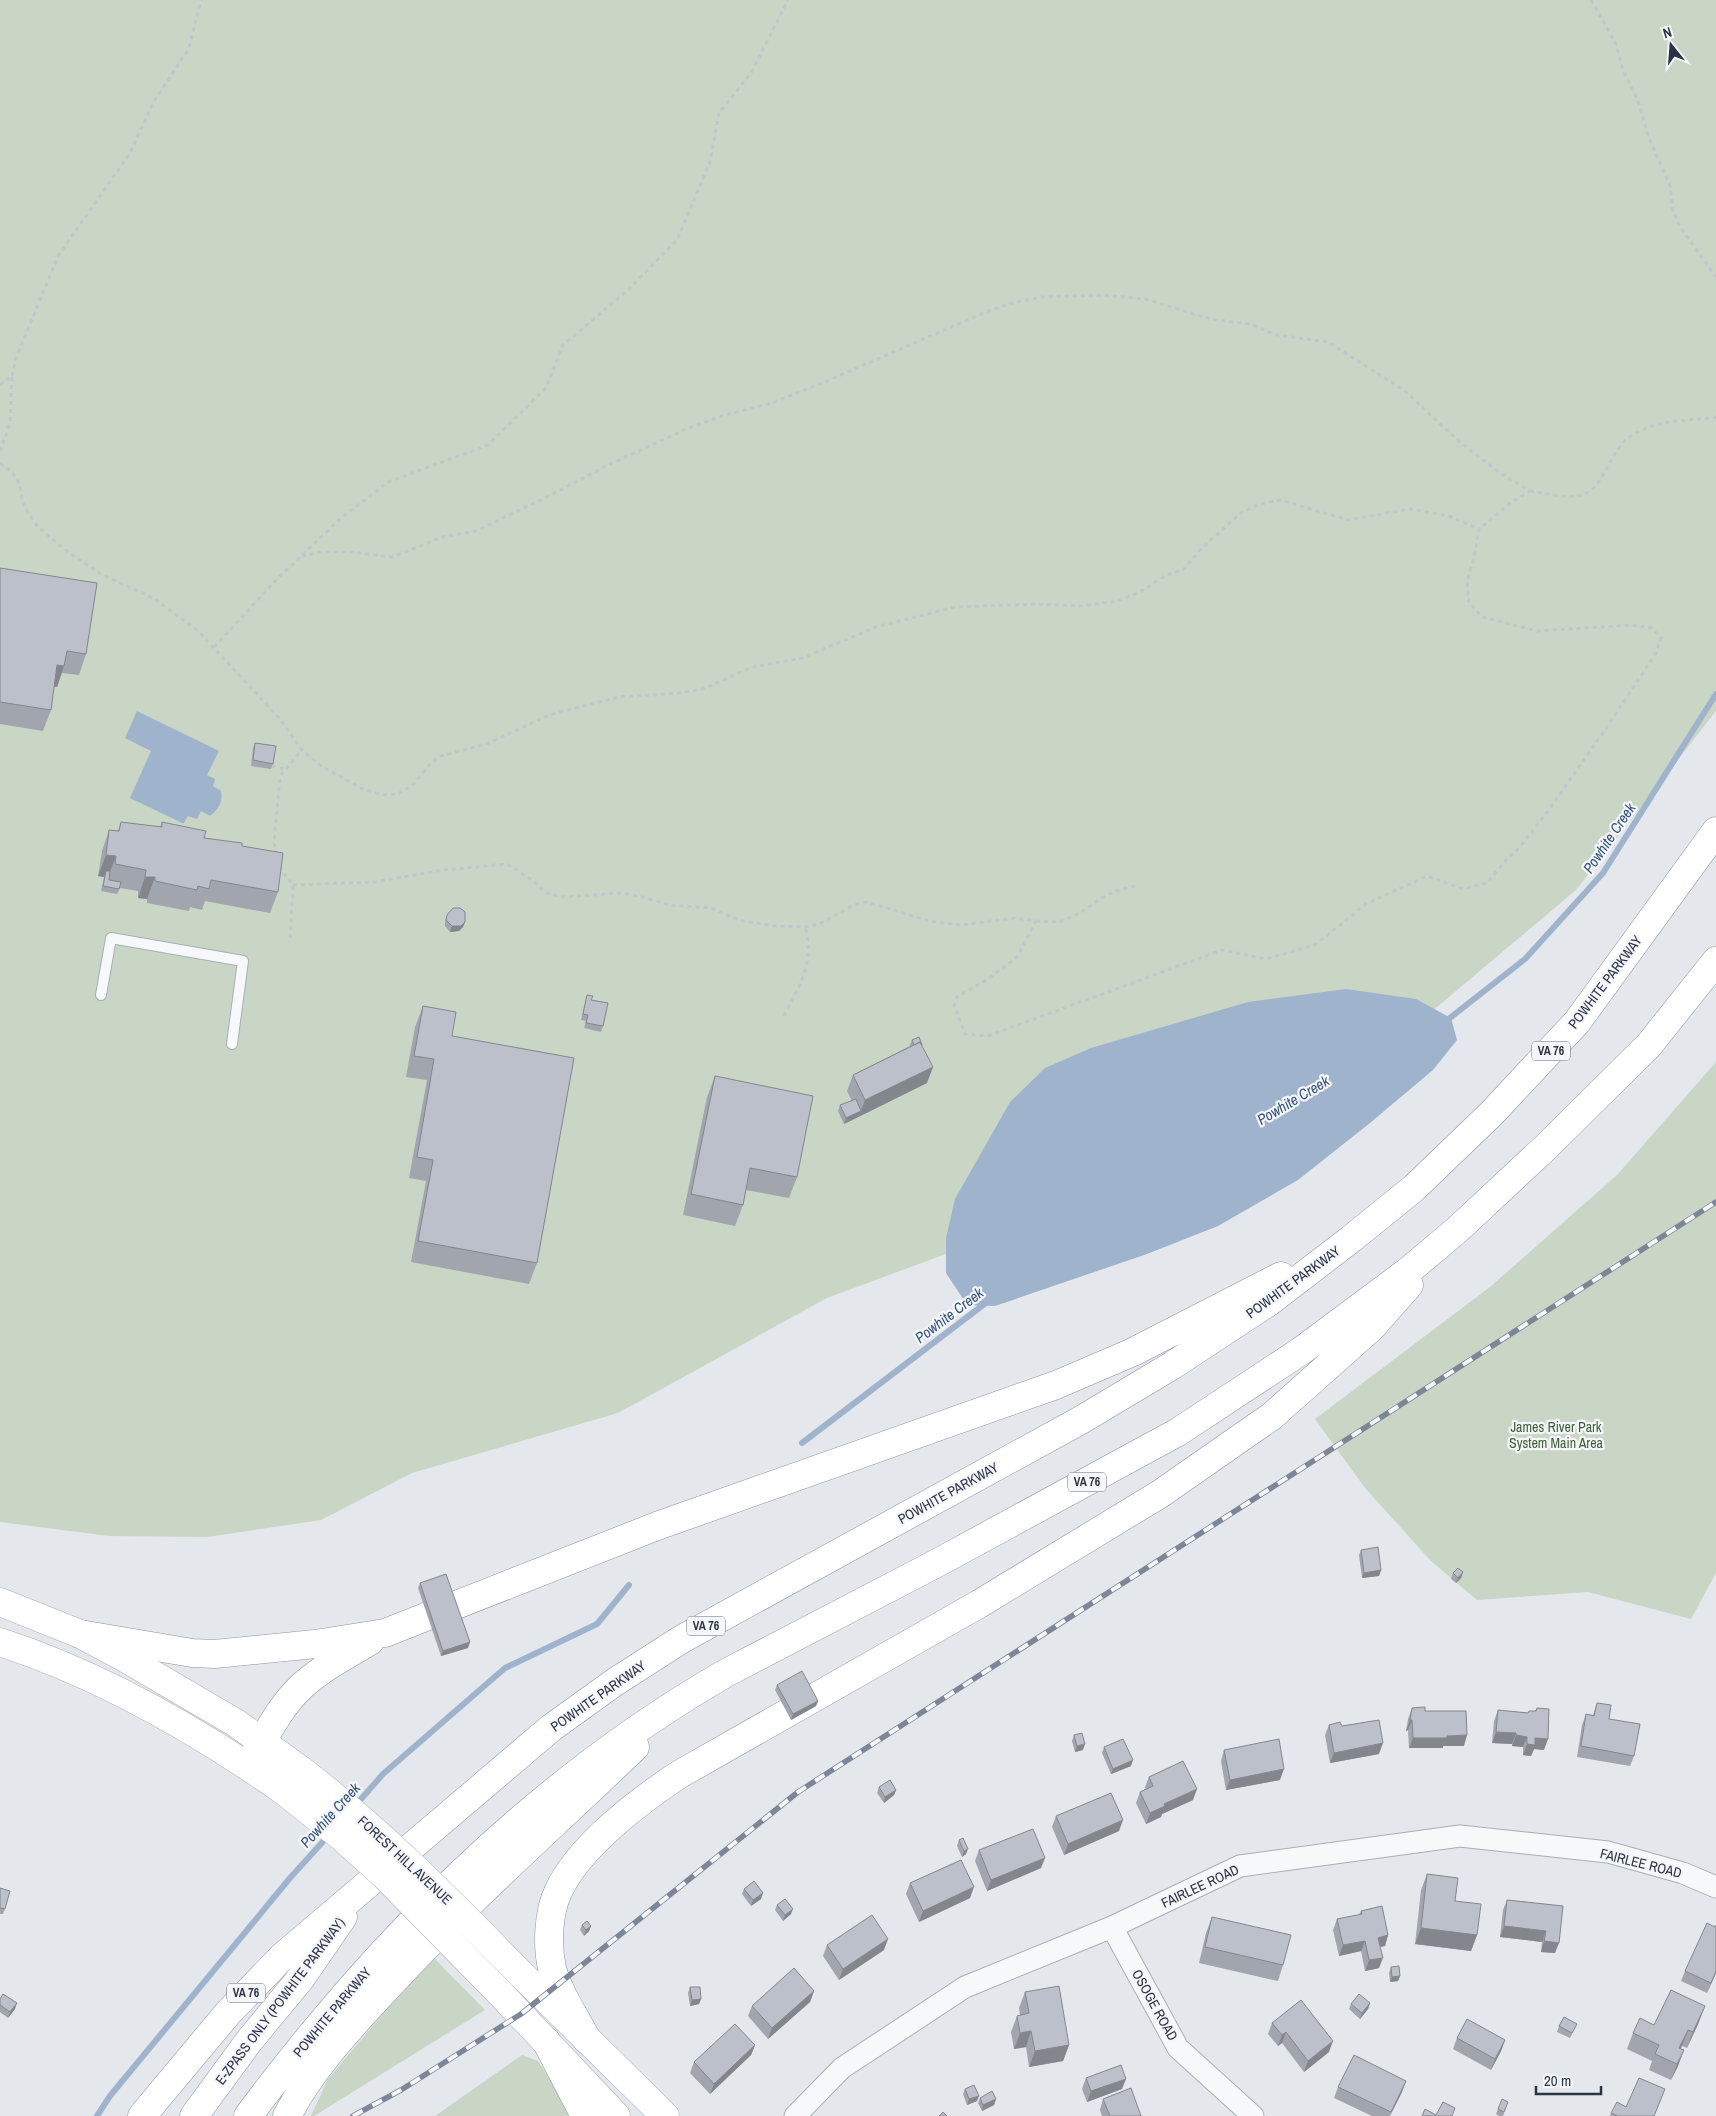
<svg xmlns="http://www.w3.org/2000/svg" width="1716" height="2116" font-family="'Archivo Narrow',sans-serif">
  <style>
    .green { fill: #c9d6c5 }
    .water { fill: #9fb4cc }
    .lines { fill: none; stroke-linecap: round; stroke-linejoin: round }
    .stream { stroke: #9fb4cc; stroke-width: 6 }
    .lane-casing { stroke: #a9aeb7; stroke-width: 12 }
    .street-casing { stroke: #a9aeb7; stroke-width: 23 }
    .secondary-casing { stroke: #a9aeb7; stroke-width: 29 }
    .highway-casing { stroke: #8b94a3; stroke-width: 29 }
    .path { stroke: #c2c5cb; stroke-width: 3; stroke-dasharray: 4 4; stroke-linecap: butt }
    .lane { stroke: #f7f8fa; stroke-width: 10 }
    .street { stroke: #f7f8fa; stroke-width: 21 }
    .secondary { stroke: #fff; stroke-width: 28 }
    .highway { stroke: #fff; stroke-width: 28 }
    .rail-casing { stroke: #7d8696; stroke-width: 5.5 }
    .rail { stroke: #f4f6f9; stroke-width: 4; stroke-dasharray: 11; stroke-linecap: butt }
    .secondary-bridge-casing { stroke: #a9aeb7; stroke-width: 29; stroke-linecap: butt }
    .secondary-bridge { stroke: #fff; stroke-width: 28 }
    .wall { fill: #a1a5ae }
    .shaded-wall { fill: #83868d }
    .building { fill: #bbc0ca; stroke: #83868d }
    .labels { text-anchor: middle; dominant-baseline: central; stroke-width: 4.5; stroke-linejoin: round; paint-order: stroke }
    .shield { fill: #f4f6f9; stroke: #676e7b; stroke-width: 1 }
    .shield-label { font-size: 12px; font-weight: bold; fill: #2b3445 }
    .street-label { font-size: 14px; fill: #2b3445; stroke: #f4f6f9 }
    .park-label { font-size: 14px; fill: #3f6138; stroke: #f4f6f9 }
    .water-label { font-size: 15px; font-style: italic; fill: #34527a; stroke: #f4f6f9 }
  </style>
  <rect width="100%" height="100%" fill="#e4e7ec"/>
  <path class="green" d="M0,0H1716V711L1576,890L1430,1013L1086,1202L827,1298L618,1413L412,1473L321,1520L207,1537L109,1536L0,1522Z
    M1716,1062V1573L1691,1619L1588,1592L1477,1600L1431,1561L1365,1488L1315,1419L1490,1287L1617,1175Z
    M432,1956L485,2010L314,2116H311L328,2079Z
    M522,2055L538,2061L566,2104L569,2116H435Z"/>
  <path class="water" d="M137,711L219,751L207,775L215,779L213,786L221,791C223,802 219,809 210,816L201,811L197,819L188,816L184,823H182L130,798L151,751L125,738Z
    M1346,989L1416,999L1451,1018L1457,1040L1433,1070L1370,1123L1298,1180L1218,1226L1147,1254L995,1306L967,1305L946,1273V1238L955,1199L1010,1102L1045,1068L1091,1048L1248,1002Z"/>
  <g class="lines">
    <path class="stream" d="M1446,1021L1525,959L1603,873L1716,694
      M802,1443L987,1302
      M355,1806L383,1774L505,1668L597,1624L629,1585
      M97,2116L110,2096L290,1878L328,1836"/>
    <g class="lane-casing">
      <path id="lane" d="M101,995L111,938L243,961L232,1044"/>
    </g>
    <g class="street-casing">
      <path id="street" d="M1112,1927L1178,2048L1253,2116
        M795,2116L842,2068L965,1987L1112,1927L1240,1866L1460,1836L1608,1852L1683,1873L1716,1887"/>
    </g>
    <g class="secondary-casing">
      <path id="secondary" d="M0,1602L80,1634L125,1658L236,1723L302,1771
        M0,1642C101,1675 197,1730 284,1791
        M520,1973L665,2116
        M500,1993L616,2116"/>
    </g>
    <g class="highway-casing">
      <path id="highway" d="M80,1634L192,1653L215,1654L315,1644L385,1633L657,1526L1056,1385L1133,1352L1281,1276
        M248,1766C264,1739 279,1707 302,1686C323,1667 347,1655 370,1641
        M587,2040C576,2017 558,1993 552,1968C547,1946 548,1913 558,1892C578,1847 639,1801 680,1774L979,1604L1160,1494L1272,1416L1372,1327L1409,1285
        M546,2041L585,2116
        M142,2116L228,2013L282,1957L551,1728L615,1682L682,1639L1081,1420L1173,1365L1269,1302L1351,1239L1414,1188L1492,1113L1577,1022L1716,831
        M194,2116L249,2041L301,1978L343,1917
        M248,2116C379,1940 535,1783 726,1673L939,1562L1178,1432L1301,1351L1407,1272L1457,1230L1547,1146L1649,1045L1716,961
        M287,2116C311,2069 349,2029 384,1991C463,1905 551,1828 635,1747"/>
    </g>
    <path class="path" d="M1591,0L1615,42L1623,70L1638,101L1649,138L1670,186L1673,210L1680,227L1716,277
      M12,376L16,358L58,256L130,153L153,103L189,48L201,0
      M0,385L12,376L10,423L0,452
      M0,463L12,472L20,484L22,500L28,513L38,527L69,553L103,575L153,598L197,630L279,718L302,750L280,776L274,843L277,856
      M1530,491C1553,494 1583,505 1598,483C1603,476 1607,467 1612,459C1616,452 1623,440 1631,436C1659,418 1685,422 1716,417
      M302,556L322,552H352L392,557L443,537L476,531L549,496L608,465L684,430L722,416L772,403L827,381L988,311L1012,303L1042,297L1102,295L1145,299L1210,319L1250,324L1277,335L1328,342L1405,391L1456,439L1500,473L1530,491L1509,504L1479,529
      M214,647L279,577L341,518L388,482L488,445L546,388L563,345L628,290L677,240L710,162L719,113L751,73L788,0
      M272,766L285,769
      M279,867L293,885L290,942
      M293,885L375,882L443,870L507,864L532,880L546,893L564,897L621,893L643,897L669,905L711,908L738,920L774,926L805,927L819,924L854,905L867,902L929,921L960,925L1015,918L1036,921L1017,957L988,979L957,997L954,1005L965,1034L988,1036L1222,950L1266,959L1315,945L1366,904L1427,876L1463,889L1487,883L1506,860L1519,848L1548,811L1607,727L1656,653L1661,638L1652,628L1632,625L1537,631L1482,617L1469,602L1467,581L1474,558L1479,529L1449,516L1410,509L1348,520L1280,500L1260,504L1242,512L1202,548L1184,569L1163,577L1140,592L1118,601L1080,606L1037,604L955,607L876,627L802,658L753,667L703,689L679,693L618,697L549,715L489,743L441,756L431,763L413,785L398,794L383,795L363,789L321,766L302,750
      M1036,921L1060,922L1080,913L1100,899L1116,891L1135,886
      M784,1016C800,984 815,963 805,927"/>
    <use href="#lane" class="lane"/>
    <use href="#street" class="street"/>
    <use href="#secondary" class="secondary"/>
    <use href="#highway" class="highway"/>
    <g class="rail-casing">
      <path id="rail" d="M353,2116L401,2090L521,2014L798,1792L1716,1202"/>
    </g>
    <use href="#rail" class="rail"/>
    <g class="secondary-bridge-casing">
      <path id="secondary-bridge" d="M302,1771C382,1832 449,1901 520,1973
        M284,1791L343,1838L384,1875L500,1993"/>
    </g>
    <use href="#secondary-bridge" class="secondary-bridge"/>
  </g>
  <path class="wall" d="M0,568L86,654L79,675L62,673L57,687H54L51,710L43,731L0,724Z
    M255,743L273,764L271,769L251,766L253,748Z
    M121,822L160,827L162,822L204,838L242,846L278,892L270,913L205,901L202,910L190,907L189,911L147,903V899L138,898V891L120,888L117,894L101,891L104,877L98,876L102,851L109,830L118,831Z
    M447,915L465,922L463,927L459,931L450,932L445,926V920Z
    M587,995L591,1000L603,1026L601,1032L584,1028L586,1021L581,1020Z
    M423,1006L452,1036L537,1263L529,1284L411,1262L426,1181L409,1178L427,1080L406,1077L415,1027Z
    M912,1040L927,1083L844,1124L838,1111L840,1105L852,1101L847,1091L853,1075L910,1046V1045Z
    M715,1076L797,1177L789,1198L746,1190L743,1205L735,1226L683,1215L707,1097Z
    M1361,1550L1381,1570L1379,1576L1362,1578L1359,1555Z
    M1463,1572L1461,1578L1456,1583L1451,1579L1453,1573Z
    M420,1583L468,1648L441,1656L418,1588Z
    M777,1685L818,1701L816,1706L791,1720L775,1690Z
    M1597,1703L1634,1756L1630,1766L1577,1757L1582,1725L1586,1714L1593,1715Z
    M1412,1708L1425,1711L1464,1746H1443V1748H1409L1408,1730L1406,1731L1408,1719Z
    M1537,1708L1544,1750L1534,1749L1531,1756L1523,1755V1747L1512,1746V1744L1492,1743L1494,1721L1498,1710L1528,1713L1535,1711Z
    M1329,1725L1342,1726L1379,1754L1330,1763L1325,1735Z
    M1074,1735L1083,1750L1075,1752L1072,1741Z
    M1104,1747L1131,1766L1111,1774L1102,1753Z
    M1224,1750L1280,1780L1226,1790L1221,1761Z
    M1149,1777L1193,1800L1162,1814L1161,1817L1146,1824L1136,1803L1140,1792L1146,1789L1145,1787Z
    M879,1787L896,1790L894,1795L884,1803L877,1793Z
    M1056,1816L1119,1831L1064,1855L1052,1827Z
    M959,1840L966,1854L962,1857L957,1846Z
    M979,1850L1041,1868L987,1891L975,1861Z
    M1427,1874L1477,1935L1471,1951L1415,1944L1421,1890Z
    M910,1883L970,1898L919,1922L906,1894Z
    M0,1888L5,1909L3,1914H0Z
    M744,1889L761,1899L751,1906L742,1894Z
    M1507,1900L1563,1906L1555,1953L1541,1952L1542,1942L1500,1937L1503,1910Z
    M777,1905L791,1914L783,1921L775,1910Z
    M1361,1911L1388,1935L1385,1946L1380,1947L1379,1968L1365,1971L1361,1951L1339,1956L1333,1930L1337,1919L1359,1915Z
    M1212,1917L1283,1965L1278,1981L1199,1963L1206,1933Z
    M582,1925L591,1926L589,1931L584,1936L580,1930Z
    M1716,1925V1973L1707,1993L1681,1981L1685,1971Z
    M827,1945L884,1950L839,1980L823,1956Z
    M1391,1967L1400,1976L1398,1981L1390,1982L1389,1973Z
    M690,1987L701,1999L699,2004L690,2006L688,1993Z
    M814,1991L810,2002L768,2039L748,2016L752,2006Z
    M1025,1992L1069,2045L1063,2061L1029,2067L1026,2047L1014,2049L1011,2032L1017,2016L1020,2015L1019,2008Z
    M0,1999L15,2009L8,2018L0,2012Z
    M1370,2003L1368,2009L1360,2019L1349,2009L1351,2004Z
    M1699,2022L1687,2048L1682,2046L1680,2049L1678,2066L1671,2080L1649,2070L1652,2061L1627,2049L1633,2033Z
    M1272,2023L1329,2052L1304,2072L1282,2043L1278,2046L1268,2034Z
    M1577,2024L1570,2038L1557,2032L1559,2026Z
    M1457,2038L1505,2040L1501,2051L1491,2070L1453,2049Z
    M755,2045L751,2055L710,2094L690,2073L694,2062Z
    M1086,2078L1122,2089L1087,2102L1082,2089Z
    M1406,2081L1402,2092L1390,2116H1372L1334,2098L1338,2087Z
    M965,2089L977,2101L967,2105L963,2094Z
    M980,2098L996,2099L994,2105L982,2111L978,2103Z
    M1103,2099L1141,2116H1102L1100,2110Z
    M1661,2100L1654,2116H1610L1611,2113L1626,2107Z
    M1508,2102L1503,2116H1499L1496,2114L1498,2109Z"/>
  <path class="shaded-wall" d="M57,665L64,666L57,687L50,686Z
    M106,855L116,856L108,877L106,871L104,877L98,876Z
    M145,877H155L147,899L138,898Z
    M465,922L463,927L459,931L450,932L452,926Z
    M933,1067L927,1083L844,1124L846,1118L861,1111L865,1100Z
    M1381,1570L1379,1576L1362,1578L1364,1573Z
    M1463,1572L1461,1578L1456,1583L1458,1578Z
    M470,1642L468,1648L441,1656L443,1651Z
    M818,1701L816,1706L791,1720L793,1714Z
    M1410,1720H1412L1408,1730L1406,1731Z
    M1496,1732L1516,1733L1512,1744L1492,1743Z
    M1467,1735L1464,1746H1443V1748H1409L1413,1738Z
    M1516,1735L1527,1737L1523,1747L1512,1746Z
    M1535,1738L1548,1739L1544,1750L1534,1749L1531,1756L1523,1755L1527,1744Z
    M1383,1743L1379,1754L1330,1763L1334,1753Z
    M1085,1744L1083,1750L1075,1752L1077,1746Z
    M1133,1760L1131,1766L1111,1774L1113,1769Z
    M1284,1769L1280,1780L1226,1790L1230,1780Z
    M1197,1789L1193,1800L1162,1814L1161,1817L1146,1824L1150,1813L1164,1804Z
    M896,1790L894,1795L884,1803L885,1797Z
    M1123,1820L1119,1831L1064,1855L1068,1844Z
    M968,1849L966,1854L962,1857L964,1851Z
    M1045,1858L1041,1868L987,1891L991,1880Z
    M974,1887L970,1898L919,1922L923,1911Z
    M763,1893L761,1899L751,1906L753,1900Z
    M793,1909L791,1914L783,1921L785,1915Z
    M591,1926L589,1931L584,1936L586,1930Z
    M1504,1926L1546,1931L1542,1942L1500,1937Z
    M1421,1928L1477,1935L1471,1951L1415,1944Z
    M1388,1935L1385,1946L1374,1948L1378,1938Z
    M888,1939L884,1950L839,1980L843,1969Z
    M1365,1941L1361,1951L1339,1956L1343,1945Z
    M1544,1941L1559,1943L1555,1953L1541,1952Z
    M1383,1958L1379,1968L1365,1971L1369,1960Z
    M1716,1971V1973L1707,1993L1711,1983Z
    M1400,1976L1398,1981L1390,1982L1392,1977Z
    M814,1991L810,2002L768,2039L772,2028Z
    M701,1999L699,2004L690,2006L692,2000Z
    M17,2003L15,2009L8,2018L10,2012Z
    M1370,2003L1368,2009L1360,2019L1362,2013Z
    M1705,2006L1699,2022L1687,2048L1693,2032Z
    M1688,2030L1682,2046L1673,2064L1679,2048Z
    M1031,2031L1026,2047L1014,2049L1020,2033Z
    M1286,2032L1282,2043L1278,2046L1282,2035Z
    M1505,2040L1501,2051L1491,2070L1495,2059Z
    M1333,2041L1329,2052L1304,2072L1308,2061Z
    M755,2045L751,2055L710,2094L714,2084Z
    M1069,2045L1063,2061L1029,2067L1035,2051Z
    M1684,2050L1678,2066L1671,2080L1677,2064Z
    M1126,2079L1122,2089L1087,2102L1091,2091Z
    M1406,2081L1402,2092L1390,2116Z
    M979,2096L977,2101L967,2105L969,2099Z
    M996,2099L994,2105L982,2111L983,2105Z"/>
  <path class="building" d="M0,568L97,583L86,654L67,651L64,666L57,665L51,710L0,702Z
    M255,743L276,746L273,764L253,760Z
    M121,822L162,827V822L206,831L204,838L242,843V846L283,853L278,892L211,880L209,889L198,886L197,890L155,881V877H145L146,870L115,864L116,856L106,855L109,830L119,831Z
    M106,871H110L109,880L121,882L119,889L103,886Z
    M453,908H460L465,912V922L461,926H452L446,920L447,915Z
    M587,995L593,996L591,1000L608,1003L603,1026L586,1023L588,1015L583,1014Z
    M423,1006L456,1012L452,1036L574,1058L537,1263L418,1241L433,1160L417,1157L434,1059L414,1056Z
    M919,1037L922,1045L920,1042L914,1045L912,1040Z
    M920,1042L933,1067L865,1100L853,1075Z
    M715,1076L813,1096L797,1177L750,1168L743,1205L691,1194Z
    M856,1099L861,1111L846,1118L840,1105Z
    M1378,1547L1381,1570L1364,1573L1361,1550Z
    M1458,1568L1463,1572L1458,1578L1453,1573Z
    M446,1574L470,1642L443,1651L420,1583Z
    M802,1671L818,1701L793,1714L777,1685Z
    M1597,1703L1611,1705L1609,1719L1640,1724L1634,1756L1581,1746L1586,1714L1594,1716Z
    M1425,1707V1711H1466L1467,1735L1447,1736V1738H1413L1412,1720H1410L1412,1708Z
    M1537,1708L1549,1709L1548,1739L1535,1738V1745L1527,1744V1737L1516,1735V1733L1496,1732L1498,1710L1528,1713L1529,1711H1536Z
    M1379,1720L1383,1743L1334,1753L1329,1725L1340,1722L1342,1726Z
    M1082,1733L1085,1744L1077,1746L1074,1735Z
    M1123,1739L1133,1760L1113,1769L1104,1747Z
    M1279,1739L1284,1769L1230,1780L1224,1750Z
    M1183,1761L1197,1789L1164,1804L1165,1806L1150,1813L1140,1792L1153,1786L1149,1777Z
    M890,1780L896,1790L885,1797L879,1787Z
    M1111,1793L1123,1820L1068,1844L1056,1816Z
    M1033,1829L1045,1858L991,1880L979,1850Z
    M963,1838L968,1849L964,1851L959,1840Z
    M961,1860L974,1887L923,1911L910,1883Z
    M1427,1874L1458,1878L1455,1901L1481,1904L1477,1935L1421,1928Z
    M754,1881L763,1893L753,1900L744,1889Z
    M0,1888L10,1891L5,1909L0,1908Z
    M785,1899L793,1909L785,1915L777,1905Z
    M1507,1900L1563,1906L1559,1943L1544,1941L1546,1931L1504,1926Z
    M1382,1906L1388,1935L1378,1938L1383,1958L1369,1960L1365,1941L1343,1945L1337,1919L1362,1914L1361,1911Z
    M872,1915L888,1939L843,1969L827,1945Z
    M1212,1917L1291,1935L1283,1965L1205,1947Z
    M587,1921L591,1926L586,1930L582,1925Z
    M1707,1923L1715,1927L1716,1925V1971L1711,1983L1685,1971Z
    M1399,1966L1400,1976L1392,1977L1391,1967Z
    M794,1968L814,1991L772,2028L752,2006Z
    M1059,1986L1069,2045L1035,2051L1031,2031L1020,2033L1017,2016L1029,2013L1025,1992Z
    M690,1987H700L701,1999L692,2000Z
    M1671,1990L1705,2006L1693,2032L1688,2030L1679,2048L1684,2050L1677,2064L1655,2054L1659,2045L1633,2033L1640,2018L1654,2025Z
    M3,1994L17,2003L10,2012L0,2005V1999Z
    M1359,1994L1370,2003L1362,2013L1351,2004Z
    M1301,2000L1333,2041L1308,2061L1286,2032L1282,2035L1272,2023Z
    M1564,2017L1577,2024L1572,2033L1559,2026Z
    M1467,2019L1505,2040L1495,2059L1457,2038Z
    M735,2024L755,2045L714,2084L694,2062Z
    M1354,2055L1406,2081L1391,2112L1338,2087Z
    M1121,2065L1126,2079L1091,2091L1086,2078Z
    M1639,2078L1665,2089L1654,2116H1618L1611,2113L1617,2102L1626,2107Z
    M974,2085L979,2096L969,2099L965,2089Z
    M1131,2088L1141,2116H1110L1103,2099Z
    M992,2091L996,2099L983,2105L980,2098Z
    M1502,2099L1508,2102L1504,2112L1498,2109Z
    M1443,2102L1455,2108L1452,2116H1422L1425,2109L1436,2115Z
    M943,2112L947,2116H939Z"/>
  <g class="labels">
    <g class="shield">
      <rect x="1532" y="1041.5" width="38" height="19" rx="4"/>
      <rect x="1068" y="1472.5" width="38" height="19" rx="4"/>
      <rect x="687" y="1616.5" width="38" height="19" rx="4"/>
      <rect x="227" y="1983.5" width="38" height="19" rx="4"/>
    </g>
    <g class="shield-label">
      <text x="1551" y="1051">VA 76</text>
      <text x="1087" y="1482">VA 76</text>
      <text x="706" y="1626">VA 76</text>
      <text x="246" y="1993">VA 76</text>
    </g>
    <g class="street-label">
      <text transform="translate(1605 982) rotate(-53)">POWHITE PARKWAY</text>
      <text transform="translate(1293 1282) rotate(-36)">POWHITE PARKWAY</text>
      <text transform="translate(948 1493) rotate(-29)">POWHITE PARKWAY</text>
      <text transform="translate(598 1696) rotate(-35)">POWHITE PARKWAY</text>
      <text transform="translate(405 1860) rotate(43)">FOREST HILL AVENUE</text>
      <text transform="translate(1641 1863) rotate(14)">FAIRLEE ROAD</text>
      <text transform="translate(1200 1886) rotate(-25)">FAIRLEE ROAD</text>
      <text transform="translate(280 2001) rotate(-53)">E-ZPASS ONLY (POWHITE PARKWAY)</text>
      <text transform="translate(1155 2005) rotate(61)">OSOGE ROAD</text>
      <text transform="translate(332 2012) rotate(-50)">POWHITE PARKWAY</text>
    </g>
    <g class="park-label">
      <text x="1556" y="1427">James River Park<tspan x="1556" dy="16">System Main Area</tspan></text>
    </g>
    <g class="water-label">
      <text transform="translate(1609 838) rotate(-56)">Powhite Creek</text>
      <text transform="translate(1293 1100) rotate(-31)">Powhite Creek</text>
      <text transform="translate(949 1315) rotate(-37)">Powhite Creek</text>
      <text transform="translate(330 1815) rotate(-48)">Powhite Creek</text>
    </g>
  </g>
  <g transform="translate(1671 45) rotate(343)" stroke="#f4f6f9" stroke-width="4" paint-order="stroke">
  <path d="M0-4L9 19L0 12L-9 19Z" fill="#2b3445"/>
  <text y="-8" font-size="14" font-weight="bold" text-anchor="middle" fill="#2b3445">N</text>
  </g>
  <path d="M1536 2086v8h65v-8" fill="none" stroke="#2b3445" stroke-width="2.5"/>
  <text x="1544" y="2086" font-size="15" fill="#2b3445" stroke="#f4f6f9" stroke-width="4" paint-order="stroke">20 m</text>
</svg>
